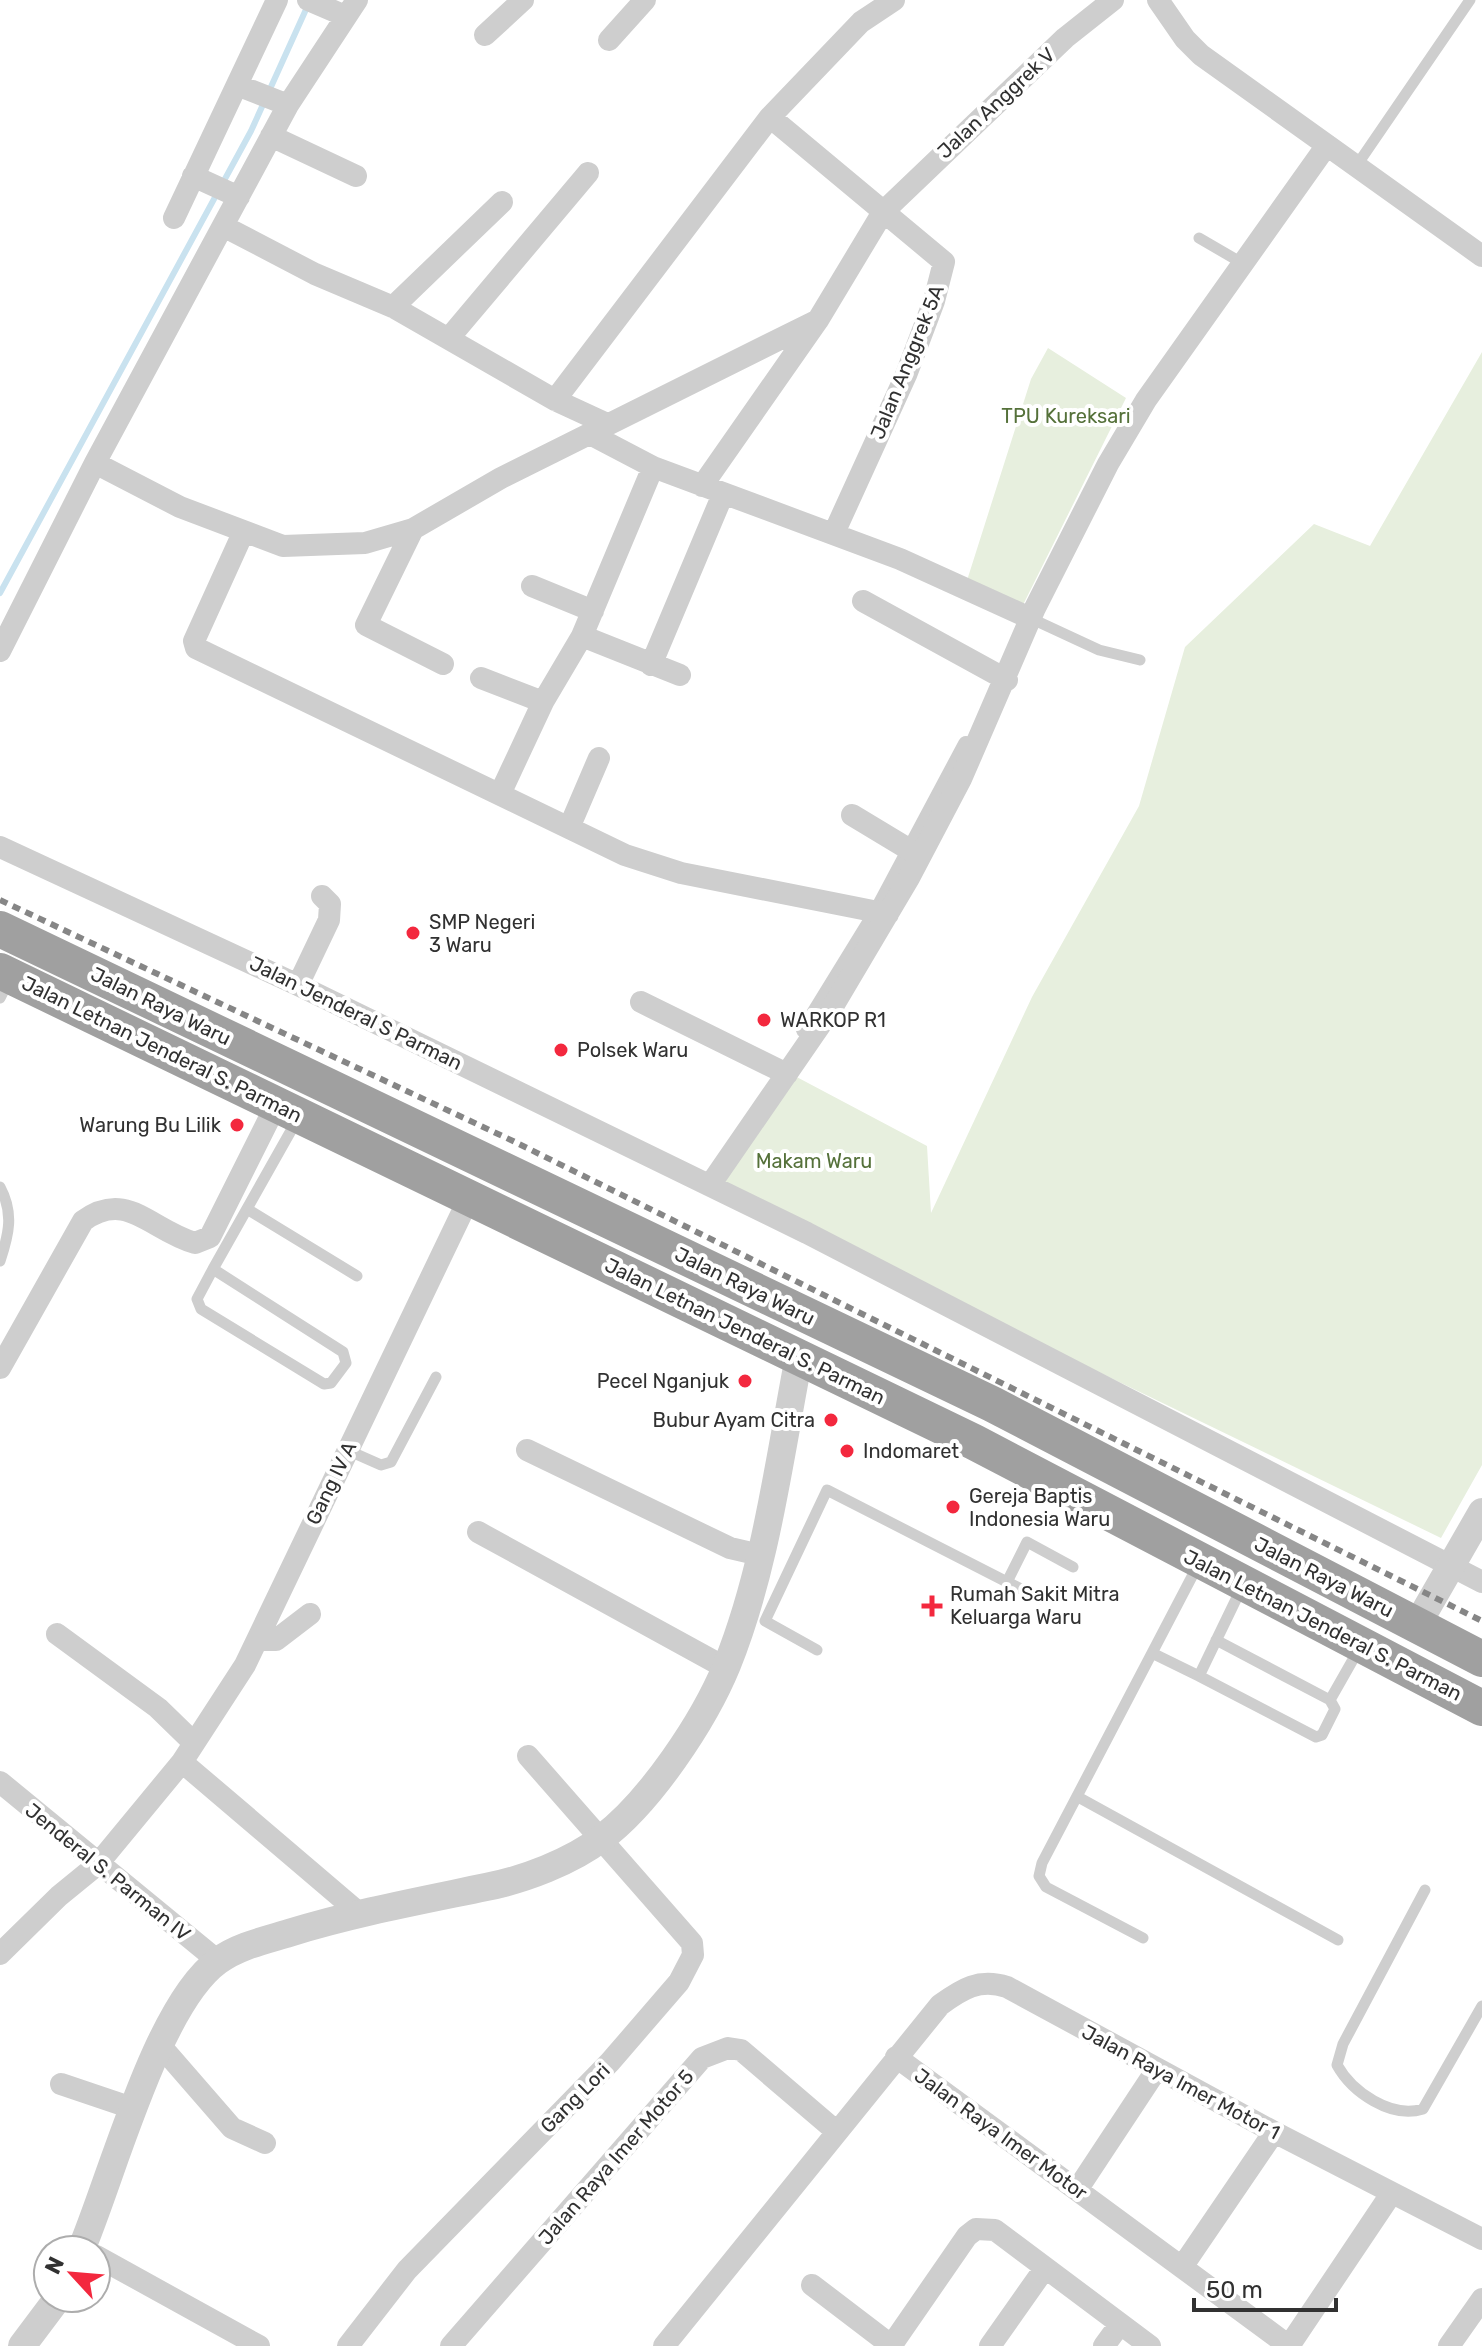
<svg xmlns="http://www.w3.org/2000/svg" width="1482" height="2346" font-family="Rubik,sans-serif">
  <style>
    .green { fill: #e7efde }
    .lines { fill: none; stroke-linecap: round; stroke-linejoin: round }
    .stream { stroke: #c9e2ef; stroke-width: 6 }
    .service { stroke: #cecece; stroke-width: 11 }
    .pedestrian { stroke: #cecece; stroke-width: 16 }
    .minor { stroke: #cecece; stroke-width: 22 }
    .tertiary { stroke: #cecece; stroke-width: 28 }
    .trunk { stroke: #a0a0a0; stroke-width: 36 }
    .rail { stroke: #868686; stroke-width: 6; stroke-dasharray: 8 6; stroke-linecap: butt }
    .poi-dot { fill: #f3283e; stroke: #fff; stroke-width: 3 }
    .labels { text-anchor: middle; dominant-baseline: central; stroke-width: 8; stroke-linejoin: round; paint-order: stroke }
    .street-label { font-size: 20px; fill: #313131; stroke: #fff }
    .park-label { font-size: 20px; fill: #55713a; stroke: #fff }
    .poi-label { font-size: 20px; fill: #313131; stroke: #fff; text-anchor: start }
  </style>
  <rect width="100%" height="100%" fill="#fff"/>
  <path class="green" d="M1048,348L1126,398L1017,617L963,593L1031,379Z
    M1482,352V1465L1441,1538L711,1184L791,1074L927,1146L931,1213L1032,997L1139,806L1185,647L1314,524L1370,546Z"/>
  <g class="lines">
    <path class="stream" d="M0,593L251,131L308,5"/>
    <path class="service" d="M1357,165L1470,0
      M1199,238L1242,263
      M1030,618L1099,650L1140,660
      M0,998L9,980
      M0,1187C14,1213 9,1234 0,1261
      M247,1209L357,1276
      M213,1269L197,1299L201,1309L324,1384L331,1383L346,1363L343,1352L213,1269L297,1120
      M347,1450L381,1465L391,1462L436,1377
      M1007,1582L1041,1599
      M817,1650L765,1621L827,1490L1007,1582L1027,1542L1073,1567
      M1152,1653L1198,1565
      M1199,1676L1316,1737L1322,1735L1335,1709L1330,1700L1216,1640
      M1330,1700L1359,1649
      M1078,1797L1338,1940
      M1425,1890L1343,2044L1337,2065C1352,2092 1391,2119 1423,2109L1482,2006
      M1143,1938L1046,1887L1039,1876L1042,1863L1152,1653L1199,1676L1242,1587"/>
    <path class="pedestrian" d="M804,1030L876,913L966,744"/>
    <path class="minor" d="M308,0L343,15
      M1158,0L1185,39L1201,55L1482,256
      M485,35L523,0
      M609,40L645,0
      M237,85L288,105
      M770,117L944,262L934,301L906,375L834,533
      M271,136L356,176
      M193,176L239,197
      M174,218L277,0
      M223,226L315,274L393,307L555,400L607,424
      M393,307L502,202
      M449,338L588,173
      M555,400L770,117L861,22L894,0
      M590,434L653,467L900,559L1030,618
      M95,463L180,507L283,546L365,543L413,529L501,478L818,320
      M702,486L818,320L883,212L1065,38L1113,0
      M413,529L366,625L443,664
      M243,533L194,641L196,648L625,855L681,873L888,914
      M532,586L593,611
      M863,601L1007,680
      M582,636L680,675
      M0,651L95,463L288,105L357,0
      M651,665L723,494
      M481,678L543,702
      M500,794L543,702L582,636L653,467
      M852,815L920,856
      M569,828L599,758
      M0,847L298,985L807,1233L1482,1582
      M298,985L329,920L330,904L322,896
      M641,1002L787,1074
      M710,1185L832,1008L909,878L961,779L1035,608L1108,464L1146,400L1327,145
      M0,1368L83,1221C127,1189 150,1230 195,1243L210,1237L276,1105
      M527,1450L730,1548L760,1555
      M478,1532L726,1668
      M57,1634L158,1708L194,1743
      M258,1640H276L310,1614
      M182,1762L358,1912
      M0,1782L218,1961
      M0,1954L59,1896L97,1865L182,1762L245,1665L469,1198
      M159,2044L232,2128L265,2143
      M896,2057L1289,2346
      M61,2084L135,2109
      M1077,2190L1157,2069
      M96,2256L259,2346
      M1182,2267L1274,2132
      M812,2285L892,2346
      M348,2346L407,2270L610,2062L679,1982L693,1955L692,1943L528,1756
      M451,2346L702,2058L728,2048L741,2050L837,2132
      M664,2346L940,2005C962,1989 979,1978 1007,1987L1274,2132L1482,2239
      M891,2346L967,2236L976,2229L995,2230L1150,2346
      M990,2346L1045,2268
      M1104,2346L1120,2324
      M1289,2346L1391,2194
      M1449,2346L1482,2299"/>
    <path class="tertiary" d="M1417,1625L1482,1512
      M81,2250C112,2177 157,2005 218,1961C238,1946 266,1940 289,1933C354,1913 419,1901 486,1887C523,1880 571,1862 602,1838C650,1802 704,1721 727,1665C766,1568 779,1460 799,1357
      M22,2346L58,2298"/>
    <path class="trunk" d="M0,929L992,1404L1482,1659
      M0,971L974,1442L1482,1708"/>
    <path class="rail" d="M0,900L513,1141L1482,1621"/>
  </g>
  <g class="poi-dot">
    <circle cx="413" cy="933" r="8"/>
    <circle cx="764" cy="1020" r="8"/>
    <circle cx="561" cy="1050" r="8"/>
    <circle cx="237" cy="1125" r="8"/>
    <circle cx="745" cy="1381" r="8"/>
    <circle cx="831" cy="1420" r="8"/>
    <circle cx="847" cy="1451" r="8"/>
    <circle cx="953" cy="1507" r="8"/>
    <path d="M928 1594h8v8h8v8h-8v8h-8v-8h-8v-8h8z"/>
  </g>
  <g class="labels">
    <g class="street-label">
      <text transform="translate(996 103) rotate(-43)">Jalan Anggrek V</text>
      <text transform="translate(907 362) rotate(-68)">Jalan Anggrek 5A</text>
      <text transform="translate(161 1006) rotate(26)">Jalan Raya Waru</text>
      <text transform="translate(356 1013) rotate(26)">Jalan Jenderal S Parman</text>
      <text transform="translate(162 1049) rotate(26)">Jalan Letnan Jenderal S. Parman</text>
      <text transform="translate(745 1286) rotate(26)">Jalan Raya Waru</text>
      <text transform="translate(745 1331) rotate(26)">Jalan Letnan Jenderal S. Parman</text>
      <text transform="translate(331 1483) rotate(-64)">Gang IV A</text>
      <text transform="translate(1324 1577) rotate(27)">Jalan Raya Waru</text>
      <text transform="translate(1323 1625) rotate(27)">Jalan Letnan Jenderal S. Parman</text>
      <text transform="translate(108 1872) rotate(39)">Jenderal S. Parman IV</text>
      <text transform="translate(1181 2082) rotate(28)">Jalan Raya Imer Motor 1</text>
      <text transform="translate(575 2098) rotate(-45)">Gang Lori</text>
      <text transform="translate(1001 2134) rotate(36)">Jalan Raya Imer Motor</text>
      <text transform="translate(616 2157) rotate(-49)">Jalan Raya Imer Motor 5</text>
    </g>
    <g class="park-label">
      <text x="1066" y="416">TPU Kureksari</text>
      <text x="814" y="1161">Makam Waru</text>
    </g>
    <g class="poi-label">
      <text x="429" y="922">SMP Negeri<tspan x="429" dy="23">3 Waru</tspan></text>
      <text x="780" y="1020">WARKOP R1</text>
      <text x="577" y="1050">Polsek Waru</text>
      <text x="221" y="1125" text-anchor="end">Warung Bu Lilik</text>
      <text x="729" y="1381" text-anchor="end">Pecel Nganjuk</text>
      <text x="815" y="1420" text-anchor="end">Bubur Ayam Citra</text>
      <text x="863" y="1451">Indomaret</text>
      <text x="969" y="1496">Gereja Baptis<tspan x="969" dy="23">Indonesia Waru</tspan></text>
      <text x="950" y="1594">Rumah Sakit Mitra<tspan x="950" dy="23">Keluarga Waru</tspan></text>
    </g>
  </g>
  <g transform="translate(72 2274) rotate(296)"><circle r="38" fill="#ffffff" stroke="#adadad" stroke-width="2"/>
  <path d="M0-6L14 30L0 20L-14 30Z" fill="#f3283e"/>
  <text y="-12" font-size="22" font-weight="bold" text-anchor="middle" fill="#313131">N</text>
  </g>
  <path d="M1194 2298v12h142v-12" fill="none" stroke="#313131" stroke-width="4"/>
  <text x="1206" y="2298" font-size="24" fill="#313131" stroke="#ffffff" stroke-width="6" paint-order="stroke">50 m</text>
</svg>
